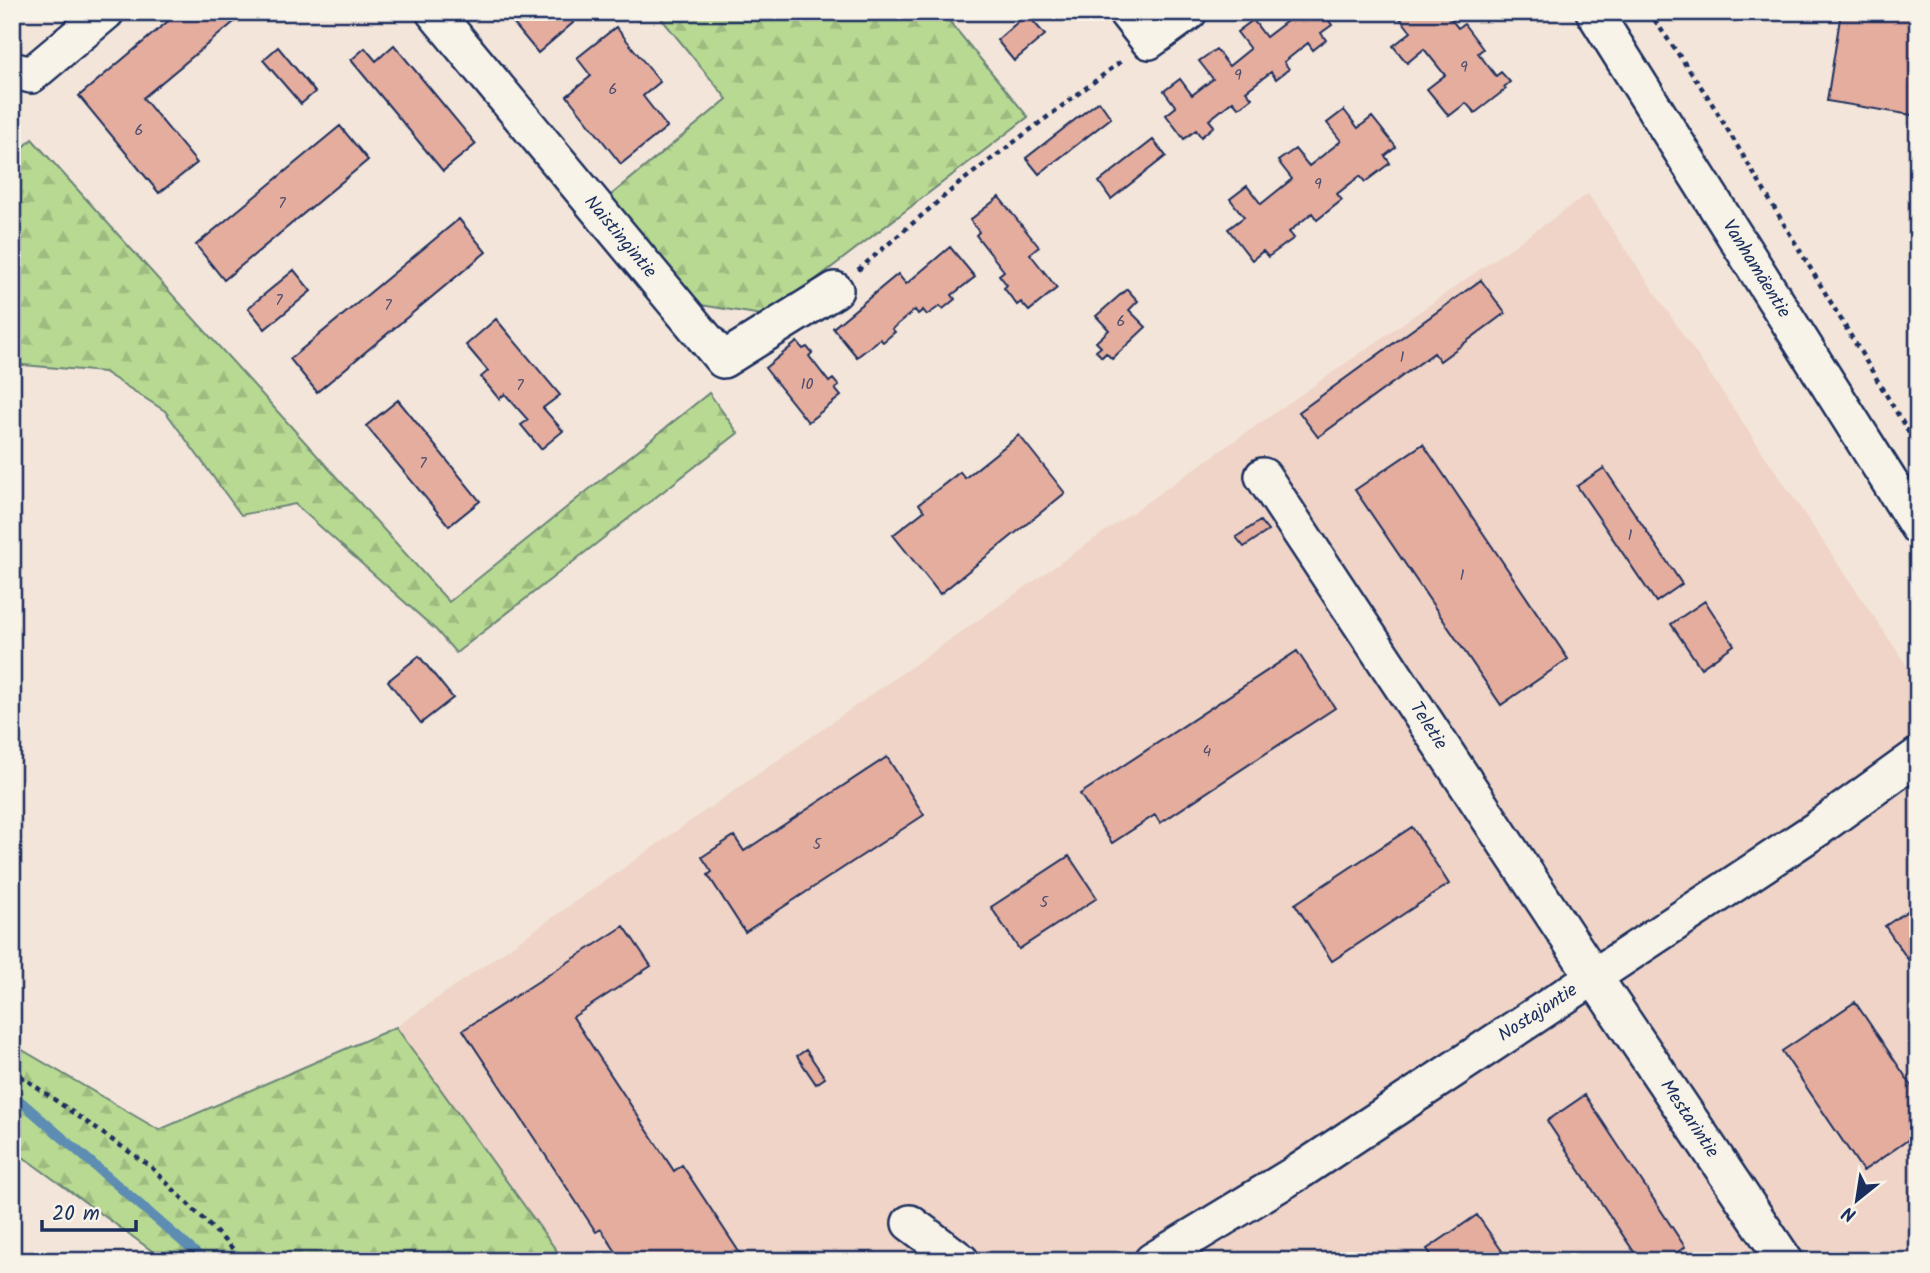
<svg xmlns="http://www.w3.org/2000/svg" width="1930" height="1273" font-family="Kalam,sans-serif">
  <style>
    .built { fill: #efd4c7 }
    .forest { fill: url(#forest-firs); stroke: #6a8478; stroke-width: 2 }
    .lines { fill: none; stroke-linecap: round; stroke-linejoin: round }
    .stream { stroke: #5d8db2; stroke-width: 10 }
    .building { fill: #e5ad9e; stroke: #1b2f5e; stroke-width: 2 }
    .minor-casing { stroke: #1b2f5e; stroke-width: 40 }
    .path { stroke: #1b2f5e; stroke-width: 4.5; stroke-dasharray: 5 5; stroke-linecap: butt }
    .minor { stroke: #f7f3e8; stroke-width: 35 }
    .labels { text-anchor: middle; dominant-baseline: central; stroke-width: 5; stroke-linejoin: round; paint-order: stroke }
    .number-label { font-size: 16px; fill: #4e4e6e }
    .street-label { font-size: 19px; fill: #1b2f5e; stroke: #f7f3e8 }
  </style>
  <defs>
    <pattern id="forest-firs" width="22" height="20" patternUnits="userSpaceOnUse" patternTransform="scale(1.75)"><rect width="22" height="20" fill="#b8d992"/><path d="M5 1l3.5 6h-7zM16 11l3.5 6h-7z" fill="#9ebb80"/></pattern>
  </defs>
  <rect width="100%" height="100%" fill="#f3e5d9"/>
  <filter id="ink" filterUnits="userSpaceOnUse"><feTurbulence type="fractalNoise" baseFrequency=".0143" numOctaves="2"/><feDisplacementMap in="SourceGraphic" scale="14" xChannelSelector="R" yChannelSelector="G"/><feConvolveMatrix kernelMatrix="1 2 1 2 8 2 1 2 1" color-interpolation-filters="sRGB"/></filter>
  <g filter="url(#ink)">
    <path class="built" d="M1588,194L1918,682V1261H564L396,1027Z"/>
    <path class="forest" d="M656,12H942L1028,117L768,316L701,305L610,196L727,99Z
      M32,139L449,602L709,393L738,433L456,653L436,630L295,504L241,515L165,411L104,372L12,364V159Z
      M396,1027L564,1261H166L12,1149V1044L159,1130Z"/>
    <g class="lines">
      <path class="stream" d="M12,1094L205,1261"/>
    </g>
    <path class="building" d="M179,12H246L143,98L197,163L159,193L79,96Z
      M504,12H566L574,22L538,53Z
      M1280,12H1323L1332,25L1321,33L1326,40L1313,50L1308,43L1284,62L1289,69L1276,79L1271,72L1246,91L1252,98L1239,108L1233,101L1209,120L1214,126L1201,137L1196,130L1184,139L1166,115L1176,107L1164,91L1180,79L1192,95L1213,79L1199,61L1216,49L1229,66L1250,49L1237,32L1253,20L1266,37L1287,21Z
      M1405,12H1445L1458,28L1464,24L1483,49L1478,53L1496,76L1501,72L1510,82L1504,87L1506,89L1475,113L1466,103L1449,116L1427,89L1445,75L1424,49L1407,63L1393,46L1411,32L1399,17Z
      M1841,12H1918V116L1827,101Z
      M1027,14L1045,35L1014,61L997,40Z
      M616,27L660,82L643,96L667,127L621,164L567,96L591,76L577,58Z
      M394,45L476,144L443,171L351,60L365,48L376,61Z
      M278,47L315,92L301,104L263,60Z
      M1099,101L1111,118L1039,174L1026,158Z
      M1344,110L1358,128L1372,117L1396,147L1385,156L1390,163L1365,182L1360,176L1337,194L1342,200L1317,220L1312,213L1289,232L1294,238L1268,257L1263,251L1252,260L1228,229L1244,217L1230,199L1247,186L1261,204L1292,179L1278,161L1295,149L1309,166L1341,141L1327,123Z
      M340,126L368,160L224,280L196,245Z
      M1153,140L1166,156L1111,199L1099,182Z
      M999,197L1039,247L1030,254L1057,288L1029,311L1021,302L1017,305L1004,288L1007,285L999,275L1004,271L976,235L979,232L970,220Z
      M459,219L486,252L317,392L290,359Z
      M950,247L975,277L952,295L955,299L943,309L940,306L927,315L923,310L918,314L915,310L892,329L895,332L883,342L880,339L857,357L833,328L898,274L906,284Z
      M294,270L311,291L265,329L248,308Z
      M1481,280L1505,313L1440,361L1434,353L1318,437L1299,412Z
      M1127,289L1138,301L1129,310L1146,327L1112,359L1106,353L1102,357L1096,351L1101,347L1096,342L1109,330L1096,316Z
      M496,319L560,395L543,408L563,431L541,449L521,425L528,420L505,394L499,399L481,377L488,371L466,345Z
      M797,342L803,349L807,347L812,353L809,356L829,382L833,379L839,386L835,389L841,396L808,422L765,368Z
      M398,400L480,501L449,526L366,426Z
      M1019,435L1065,493L940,594L893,535L924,511L919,504L960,472L965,478Z
      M1423,444L1568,659L1501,705L1355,490Z
      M1604,468L1682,584L1656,602L1577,486Z
      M1260,521L1268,531L1244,547L1236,537Z
      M1705,601L1734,645L1701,668L1671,624Z
      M1297,651L1335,708L1160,823L1155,815L1112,843L1080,794Z
      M419,656L453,698L421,723L388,681Z
      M887,757L924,815L745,932L708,875L712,872L702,857L734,836L744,851Z
      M1412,827L1449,884L1332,961L1295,904Z
      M1069,856L1097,898L1019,949L991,907Z
      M1918,904V974L1885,926Z
      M624,926L651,966L573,1017L674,1171L682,1165L745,1261H622L601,1229L596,1232L463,1030Z
      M1855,1002L1918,1095V1133L1863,1171L1782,1051Z
      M806,1050L825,1078L816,1084L797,1056Z
      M1585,1095L1685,1247L1664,1261H1640L1547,1121Z
      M1477,1215L1509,1261H1435L1427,1249Z"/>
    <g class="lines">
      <g class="minor-casing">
        <path id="minor" d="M434,12L723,360L835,290
          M1126,12L1149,41L1189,12
          M1594,12L1918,527
          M12,70L31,75L106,12
          M1263,476L1594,977L1785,1261
          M910,1223L961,1261
          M1152,1261L1300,1171L1817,829L1918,756"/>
      </g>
      <path class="path" d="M1649,12L1708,97L1918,448
        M858,270L961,182L1123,60
        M12,1070L151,1167L245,1261
        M891,1261L904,1259"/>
      <use href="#minor" class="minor"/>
    </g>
  </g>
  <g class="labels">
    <g class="number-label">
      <text x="1464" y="67">9</text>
      <text x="1238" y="75">9</text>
      <text x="613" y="89">6</text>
      <text x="139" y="130">6</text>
      <text x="1318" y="184">9</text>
      <text x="282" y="203">7</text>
      <text x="279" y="300">7</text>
      <text x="388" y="305">7</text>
      <text x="1121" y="321">6</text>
      <text x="1402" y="357">1</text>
      <text x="807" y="384">10</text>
      <text x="520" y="385">7</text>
      <text x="423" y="463">7</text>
      <text x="1630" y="535">1</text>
      <text x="1462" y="575">1</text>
      <text x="1207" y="751">4</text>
      <text x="817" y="844">5</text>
      <text x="1044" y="902">5</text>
    </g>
    <g class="street-label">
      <text transform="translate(620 237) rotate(50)">Naistingintie</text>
      <text transform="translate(1756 269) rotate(58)">Vanhamäentie</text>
      <text transform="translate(1428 726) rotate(57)">Teletie</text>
      <text transform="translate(1538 1013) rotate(-33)">Nostajantie</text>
      <text transform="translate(1689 1119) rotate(56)">Mestarintie</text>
    </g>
  </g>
  <rect width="1930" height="1273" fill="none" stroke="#f7f3e8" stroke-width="42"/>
  <rect x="21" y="21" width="1888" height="1231" fill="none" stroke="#1b2f5e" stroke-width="2.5" filter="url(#ink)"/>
  <g transform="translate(1857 1200) rotate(210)" stroke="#f7f3e8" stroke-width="5" paint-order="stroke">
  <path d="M0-5L12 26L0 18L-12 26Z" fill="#1b2f5e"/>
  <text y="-10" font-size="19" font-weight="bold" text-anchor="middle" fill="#1b2f5e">N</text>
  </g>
  <path d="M42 1220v10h94v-10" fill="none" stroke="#1b2f5e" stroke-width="3.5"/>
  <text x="52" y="1220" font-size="21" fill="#1b2f5e" stroke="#f7f3e8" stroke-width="5" paint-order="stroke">20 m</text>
</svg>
